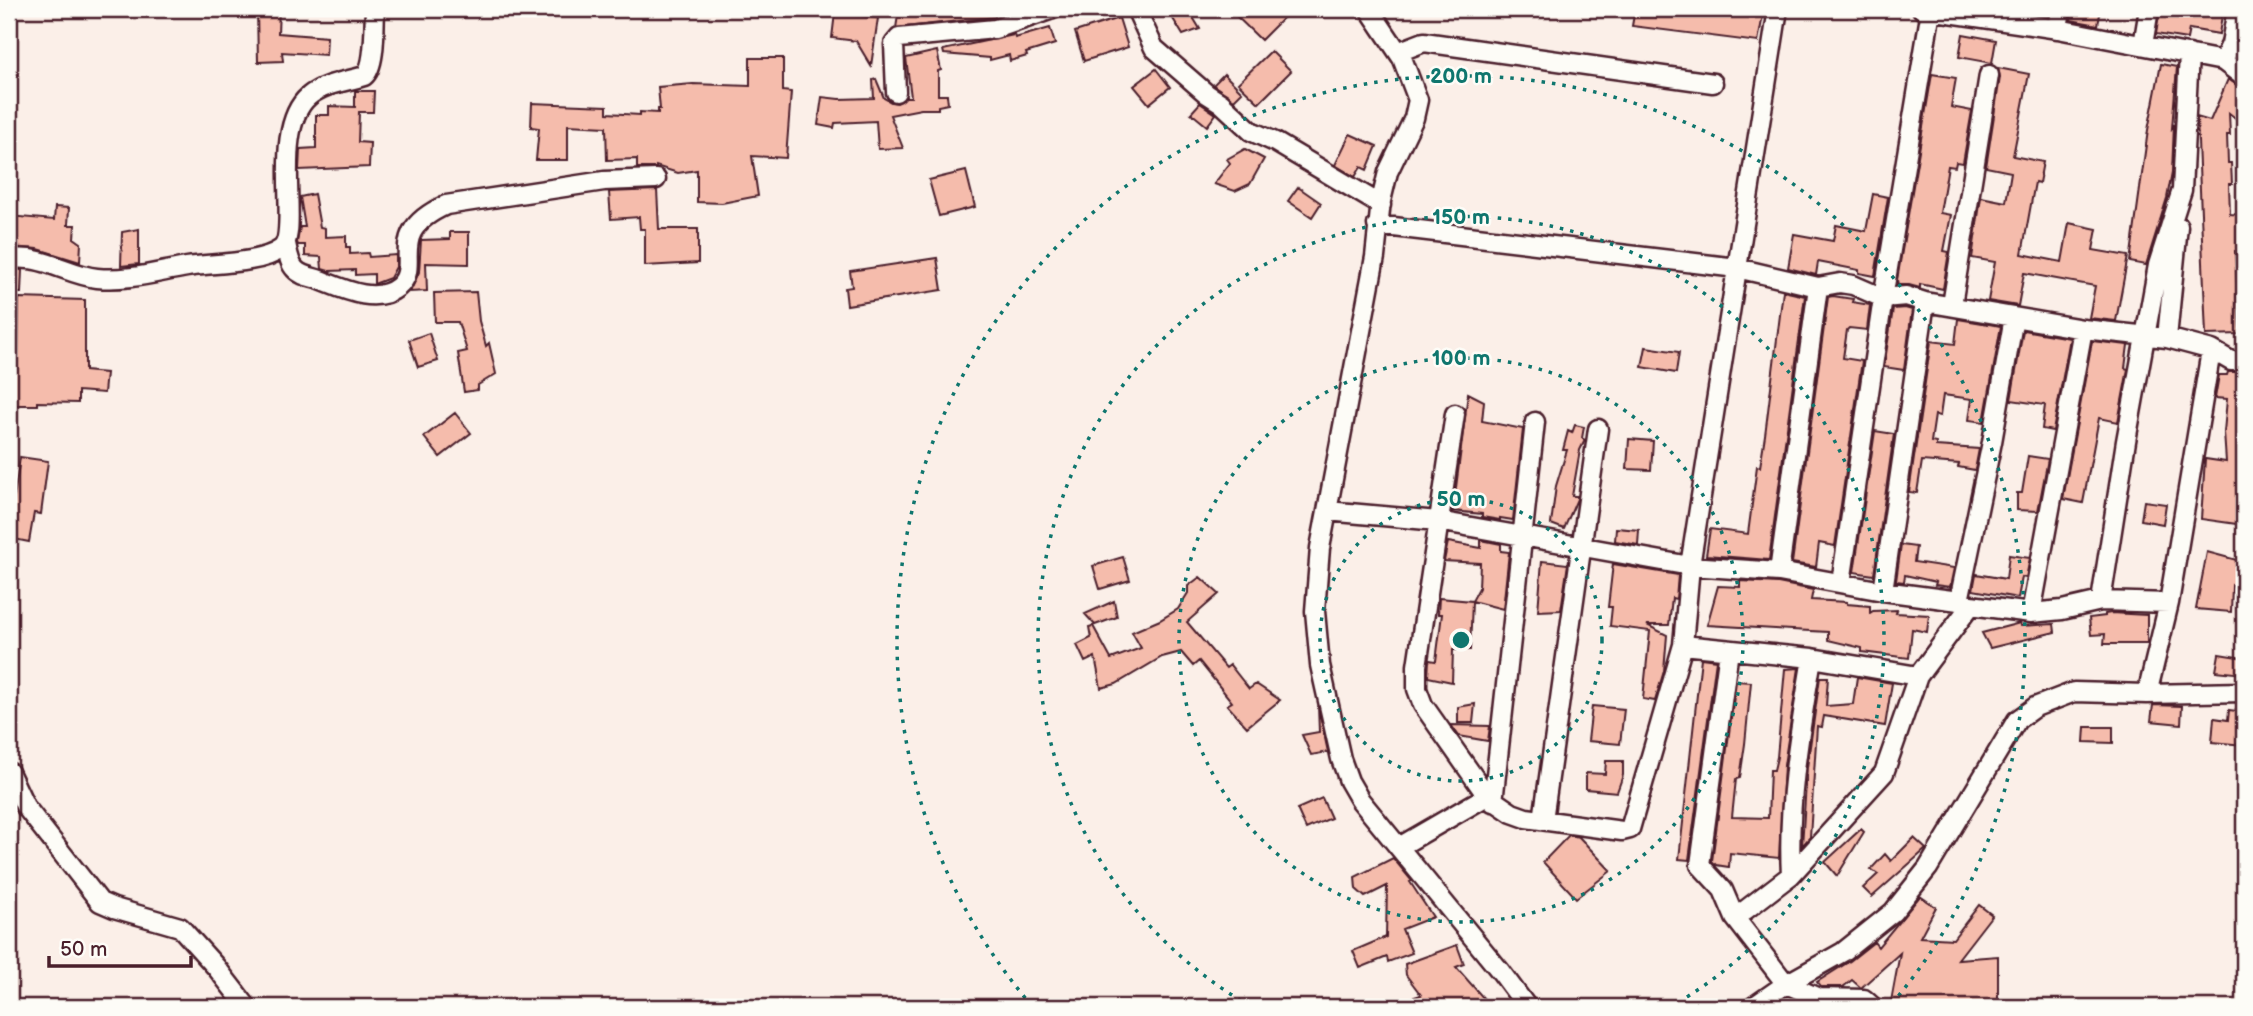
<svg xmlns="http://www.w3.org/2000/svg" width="2253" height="1016" font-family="'Balsamiq Sans',sans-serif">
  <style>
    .building { fill: #f5bcac; stroke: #4a1f2b; stroke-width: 2 }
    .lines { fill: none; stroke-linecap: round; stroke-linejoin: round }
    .street-casing { stroke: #4a1f2b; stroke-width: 23 }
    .street { stroke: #fdfcf7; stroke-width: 18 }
    .ring { fill: none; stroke: #0f766e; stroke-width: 3.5; stroke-dasharray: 3.5 7 }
    .centre { fill: #0f766e; stroke: #fdfcf7; stroke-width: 3.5 }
    .ring-label { font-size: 21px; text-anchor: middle; font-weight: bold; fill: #0f766e; stroke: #fdfcf7; stroke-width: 5; stroke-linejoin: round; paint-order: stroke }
  </style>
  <rect width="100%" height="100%" fill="#fbefe8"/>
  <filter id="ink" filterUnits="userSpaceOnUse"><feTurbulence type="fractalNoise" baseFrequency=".0143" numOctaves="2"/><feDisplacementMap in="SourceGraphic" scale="14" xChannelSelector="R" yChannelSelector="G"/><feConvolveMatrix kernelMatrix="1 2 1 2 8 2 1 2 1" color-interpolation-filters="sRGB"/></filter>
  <g filter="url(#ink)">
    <path class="building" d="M257,9H279L278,33L327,37L326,55L282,52L283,61L258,62Z
      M899,9H995V17L896,28Z
      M1167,9H1188L1200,29L1183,35Z
      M1229,9H1278L1285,16L1261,40Z
      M1635,9H1727L1763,15L1758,42L1632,26Z
      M2072,9H2101L2098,25L2071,20Z
      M2160,9L2200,13L2201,9H2223L2219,34L2189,29L2187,39L2156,34Z
      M835,13L878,18L871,66L856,41L832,38Z
      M1119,18L1128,47L1084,61L1075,32Z
      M1050,28L1055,44L1026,53L1027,56L1010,61L1009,55L990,60V58L944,54L943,50L1014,35L1015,38Z
      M1963,34L1996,40L1992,63L1959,57Z
      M937,51L941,70L938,71V95H947L948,104L938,106V109H921L890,115L903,148L878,149L876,121L835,123L834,128L818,125L822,97L839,99L874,98L873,80L876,79L884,98L891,102L897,103L906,97H911L906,58Z
      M1271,51L1291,71L1259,103L1238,83Z
      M750,58H783V91L791,92L786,158L752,156L758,196L722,203L697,202V170L678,173L656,166V168H637V159L607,160L606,127L568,125V160H536L539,128L531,127L532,103L607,106V113L640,115V112L658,113V109H660L658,87L693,84L750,86Z
      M2161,64L2177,67L2172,128L2174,125L2172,172L2167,198L2146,265L2130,262L2148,130Z
      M1998,68L2029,74L2013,156L2043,162L2039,183L2035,182L2022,254L2062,262L2069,223L2097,229L2093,250L2128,256L2116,321L2089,318L2095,286L2024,273L2018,306L1988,301L1995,262L1972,258L1981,197L2006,202L2011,172L1986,167L2000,77Z
      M1156,69L1170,87L1149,104L1134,86Z
      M1224,74L1242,92L1234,100L1213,85Z
      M1932,74L1956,78L1951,107L1972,111L1963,163L1956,162L1955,167L1948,166L1940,213L1951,215L1944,251L1949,252L1943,289L1920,284V288L1909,285H1898L1897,280Z
      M2228,79L2244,90V125L2229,113L2230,135H2227L2228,163H2231L2232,184H2229L2230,214L2244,215V252L2235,251L2240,334L2206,335L2197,117L2210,121Z
      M355,91H374L373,112H359L358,142L370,143L369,167L299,170L300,149L316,148V115H329V106L355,107Z
      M1200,103L1216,114L1207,126L1191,113Z
      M1350,134L1377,146L1367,170L1361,167L1355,177L1335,165Z
      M1245,149L1264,159L1250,184L1235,191L1214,184L1230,163L1227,159Z
      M966,171L975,207L939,216L929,180Z
      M1298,187L1321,203L1312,217L1288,201Z
      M657,190L659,229H698V263L645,266V229H640L639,217L611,219L609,192Z
      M314,194L320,227L325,228V237L346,236V247H350V254L368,253L369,257L396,255V267L390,278L374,284V274L355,275V270L329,271L322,269L321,257L305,256V245H298L297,242L300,227H305L300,197Z
      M1873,194L1888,197L1875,276L1859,273V270L1818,262L1816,275L1788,268L1794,234L1833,241L1836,225L1866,231Z
      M55,207L69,208L68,225H75L74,238L81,243L80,262L38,249L9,247V216L54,220Z
      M139,229V264L121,266L122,232Z
      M450,232H469V264L426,263L427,291L410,292L419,272L421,240L450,239Z
      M937,258L942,290L847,305L845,288L852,287L850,271Z
      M9,269L22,270L21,293H9Z
      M1783,291L1805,296L1769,560L1706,555L1710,529L1748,534L1757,466L1760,467L1765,435Z
      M476,292L479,321L486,346L489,343L496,374L478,385V390L464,392L458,353L467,351L458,322H435L434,293Z
      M1833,296L1853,299L1852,302L1870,305L1867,330L1849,328L1847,330L1843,358L1862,361L1835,546L1819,543L1816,567L1792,563L1828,297Z
      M19,298L85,300V371L106,373L104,393L78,391V403L37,402V405H9V356H18Z
      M1905,308L1912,310L1904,370L1884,367L1893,309Z
      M1958,319L2001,326L1984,422L1969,420L1972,399L1943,395L1940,416L1935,415L1931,442L1936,443V446L1979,449L1975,470L1958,467L1959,464L1922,461L1917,493L1909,492L1931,341L1955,344Z
      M2023,330L2070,338L2053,431L2042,429L2045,405L2011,400Z
      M429,333L438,361L418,367L409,340Z
      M2092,341L2128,345L2125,368L2128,369L2118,422L2099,418L2083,503L2063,499Z
      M1646,347L1679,352L1676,373L1642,367Z
      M2228,372H2244V525L2201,519L2205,459L2226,462L2224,432L2227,399L2215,398L2219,375H2227Z
      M1468,393L1484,401L1482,421L1523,429L1513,520L1500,518V520L1482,517V514L1453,511Z
      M455,413L471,433L440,457L424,437Z
      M1575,425L1584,427L1582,438L1585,440L1580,450L1572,496H1577V499L1564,529L1551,524L1556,486L1567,450H1563L1568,431L1572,433Z
      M1875,431L1894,434L1874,575L1854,572Z
      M1629,439L1653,441L1651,470L1627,469Z
      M2028,456L2048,459L2038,511L2017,510V493H2022Z
      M20,457L48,461L41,514L34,513L29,542L9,538V519H11Z
      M2144,501L2166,504L2163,524L2141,520Z
      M1616,528L1639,530L1638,545L1615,541Z
      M1481,540L1501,544V551L1509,552L1503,609L1472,601L1479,588L1480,563L1444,561L1448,542L1481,548Z
      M1901,545L1916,547L1914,562L1954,568L1950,587L1935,585L1936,582L1905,575L1904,582L1896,581Z
      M2207,552L2244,562V577L2239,576L2236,586L2232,585L2231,612L2196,609Z
      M2009,555L2030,558L2026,578L2022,577L2018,598L1973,590L1976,574L2006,579Z
      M1123,557L1130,580L1100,589L1093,566Z
      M1542,561L1568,564L1561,610L1538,611Z
      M1613,564L1678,575L1676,599L1672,598L1669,625H1647L1667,635L1664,671L1655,701L1643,699L1650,631L1610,626L1612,607H1608Z
      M1200,577L1219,594L1187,622L1226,668L1230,665L1249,689L1256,684L1280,700L1247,727L1227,705L1232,702L1199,661L1193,666L1181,652L1162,657L1116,684L1101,688L1095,657L1085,662L1077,645L1091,638L1089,627L1093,626L1111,659L1141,648L1132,632L1160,620L1178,609L1188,593V586Z
      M1740,581L1778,583L1813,590L1811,600L1847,602V604L1870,606V613L1873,611L1897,610L1896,613L1929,615L1927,632L1912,629L1909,658L1862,652V648L1828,640V632L1707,625L1718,586L1740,587Z
      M1439,598L1472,601L1470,650H1453L1452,682L1428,677L1429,660L1436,661L1442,614H1438Z
      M1114,601L1117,617L1095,625L1085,614Z
      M2111,613L2147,615V644H2104L2105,634L2091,635L2089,618L2105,616V614Z
      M2020,623L2021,626L2054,624L2055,632L1990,648L1982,633Z
      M2219,654L2244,658V674L2216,671Z
      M1701,658L1716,660L1689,860L1679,859Z
      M1799,668L1784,765L1779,858L1730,853L1729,867L1716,865L1712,861L1736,681L1751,682L1745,744L1740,778L1736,779L1732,817L1768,818L1770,770H1774L1777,757L1785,669Z
      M1820,677H1828L1826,706L1853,704L1857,677L1892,683L1885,726L1824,716L1822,727L1817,726L1810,837L1802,846L1807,767Z
      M1475,704L1473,723H1458V707Z
      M2153,705L2182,706L2181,724L2151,721Z
      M1318,706L1328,752L1311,755L1302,735L1319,732Z
      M1592,706L1624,709L1620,744L1588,741Z
      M2229,710L2244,712V745L2212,742L2214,718L2228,720Z
      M1451,725L1490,726L1488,741L1459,736Z
      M2085,727H2113V743L2084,742Z
      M1606,761H1623V775L1617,792L1586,789V773L1605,774Z
      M1322,798L1331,818L1306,829L1297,809Z
      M1861,829L1864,832L1837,876L1825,862Z
      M1569,835L1579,837L1611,871L1576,898L1543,862Z
      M1914,838L1926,849L1872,897L1863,888L1878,874L1871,869L1885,854L1891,861Z
      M1393,858L1412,881L1410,882L1433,917L1402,929L1412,953L1388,962L1387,957L1360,968L1353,951L1386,937L1387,886L1365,897L1356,889L1355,877Z
      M1920,896L1936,907L1920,937L1953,939L1979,905L1992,915L1958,959L1998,956V1007H1890L1900,953L1861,988L1852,980L1843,987H1821L1817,982L1850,961L1874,942L1878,947Z
      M1457,945L1464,964L1456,967L1486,1001L1478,1007H1392V1004L1421,995L1406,975L1405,964Z"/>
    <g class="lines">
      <g class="street-casing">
        <path id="street" d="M1136,9L1154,48L1207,94L1221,103L1251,131L1275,142L1381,205
          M1369,9L1402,58L1418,100L1414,118L1388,172L1381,201L1375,257L1320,548L1315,611L1320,665L1341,759L1349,781L1360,800L1501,972L1527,1007
          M1922,9L2058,29L2223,61L2244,77
          M2058,29L2061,9
          M2143,45L2149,9
          M1398,52L1424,42L1713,83
          M2223,61L2231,44L2237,9
          M896,92L894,44L899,38L995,29L1053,9
          M1377,225L1737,268L1818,287L1840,283L1853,285L1883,298L1906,296L1925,302L2083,329L2167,338L2212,350L2231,361H2244
          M286,244C288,252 289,263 295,269C301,276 312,277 320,280C343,289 376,305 398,287C424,265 382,234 446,205L604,181L656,179
          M9,258C17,259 27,258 35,260C56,264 76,276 97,278C128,281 157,272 187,267C212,263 261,264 281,249C302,233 269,130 309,96C325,83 346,82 364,76C376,67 374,25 375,9
          M1952,305L1989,75
          M2167,338L2178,226
          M1455,414L1417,666V689L1423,705L1487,796
          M1327,511L1438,521L1690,566L1779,572L1883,591L1959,601L1971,605L2031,613L2062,610L2101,601L2169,603L2147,694
          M1779,572L1818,287
          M1841,583L1883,298L1931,10
          M1883,591L1925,302
          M1959,601L1992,442L2014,317
          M2101,601L2126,441L2158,265L2182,190L2189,54
          M2169,603L2211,351
          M2031,613L2083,329
          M1683,645L1812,658L1918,676
          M1729,650L1700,865L1723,890L1735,918L1786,984L1819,998L1864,999L1873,1007
          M9,772L25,806L100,902L114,908L180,927L216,967L247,1007
          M1493,802L1535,422
          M1543,820L1598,429
          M1399,847L1487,796L1512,813L1526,818L1622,831L1630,829L1683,645L1690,566L1778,9
          M1791,875C1787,802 1800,730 1812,658
          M1735,918L1791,875L1884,773L1918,676L1971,605
          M1753,1007L1786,984L1843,952L1893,912L1928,868L2017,720L2035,707L2074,692L2147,694L2244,692"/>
      </g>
      <use href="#street" class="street"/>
    </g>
  </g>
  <g class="ring">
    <circle cx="1461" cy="640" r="141"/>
    <circle cx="1461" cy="640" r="282"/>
    <path d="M1250 1006A423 423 0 1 1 1672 1006"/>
    <path d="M1032 1006A564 564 0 1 1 1890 1006"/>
  </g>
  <circle cx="1461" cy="640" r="10" class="centre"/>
  <g class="ring-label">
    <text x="1461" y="83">200 m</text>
    <text x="1461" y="224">150 m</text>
    <text x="1461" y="365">100 m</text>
    <text x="1461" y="506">50 m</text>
  </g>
  <rect width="2253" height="1016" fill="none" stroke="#fdfcf7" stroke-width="35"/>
  <rect x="18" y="18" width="2218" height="981" fill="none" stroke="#4a1f2b" stroke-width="2.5" filter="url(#ink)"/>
  <path d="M49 956v10h142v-10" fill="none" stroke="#4a1f2b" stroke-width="3.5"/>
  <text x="60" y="956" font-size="21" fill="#4a1f2b" stroke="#fdfcf7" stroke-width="5" paint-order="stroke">50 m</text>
</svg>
